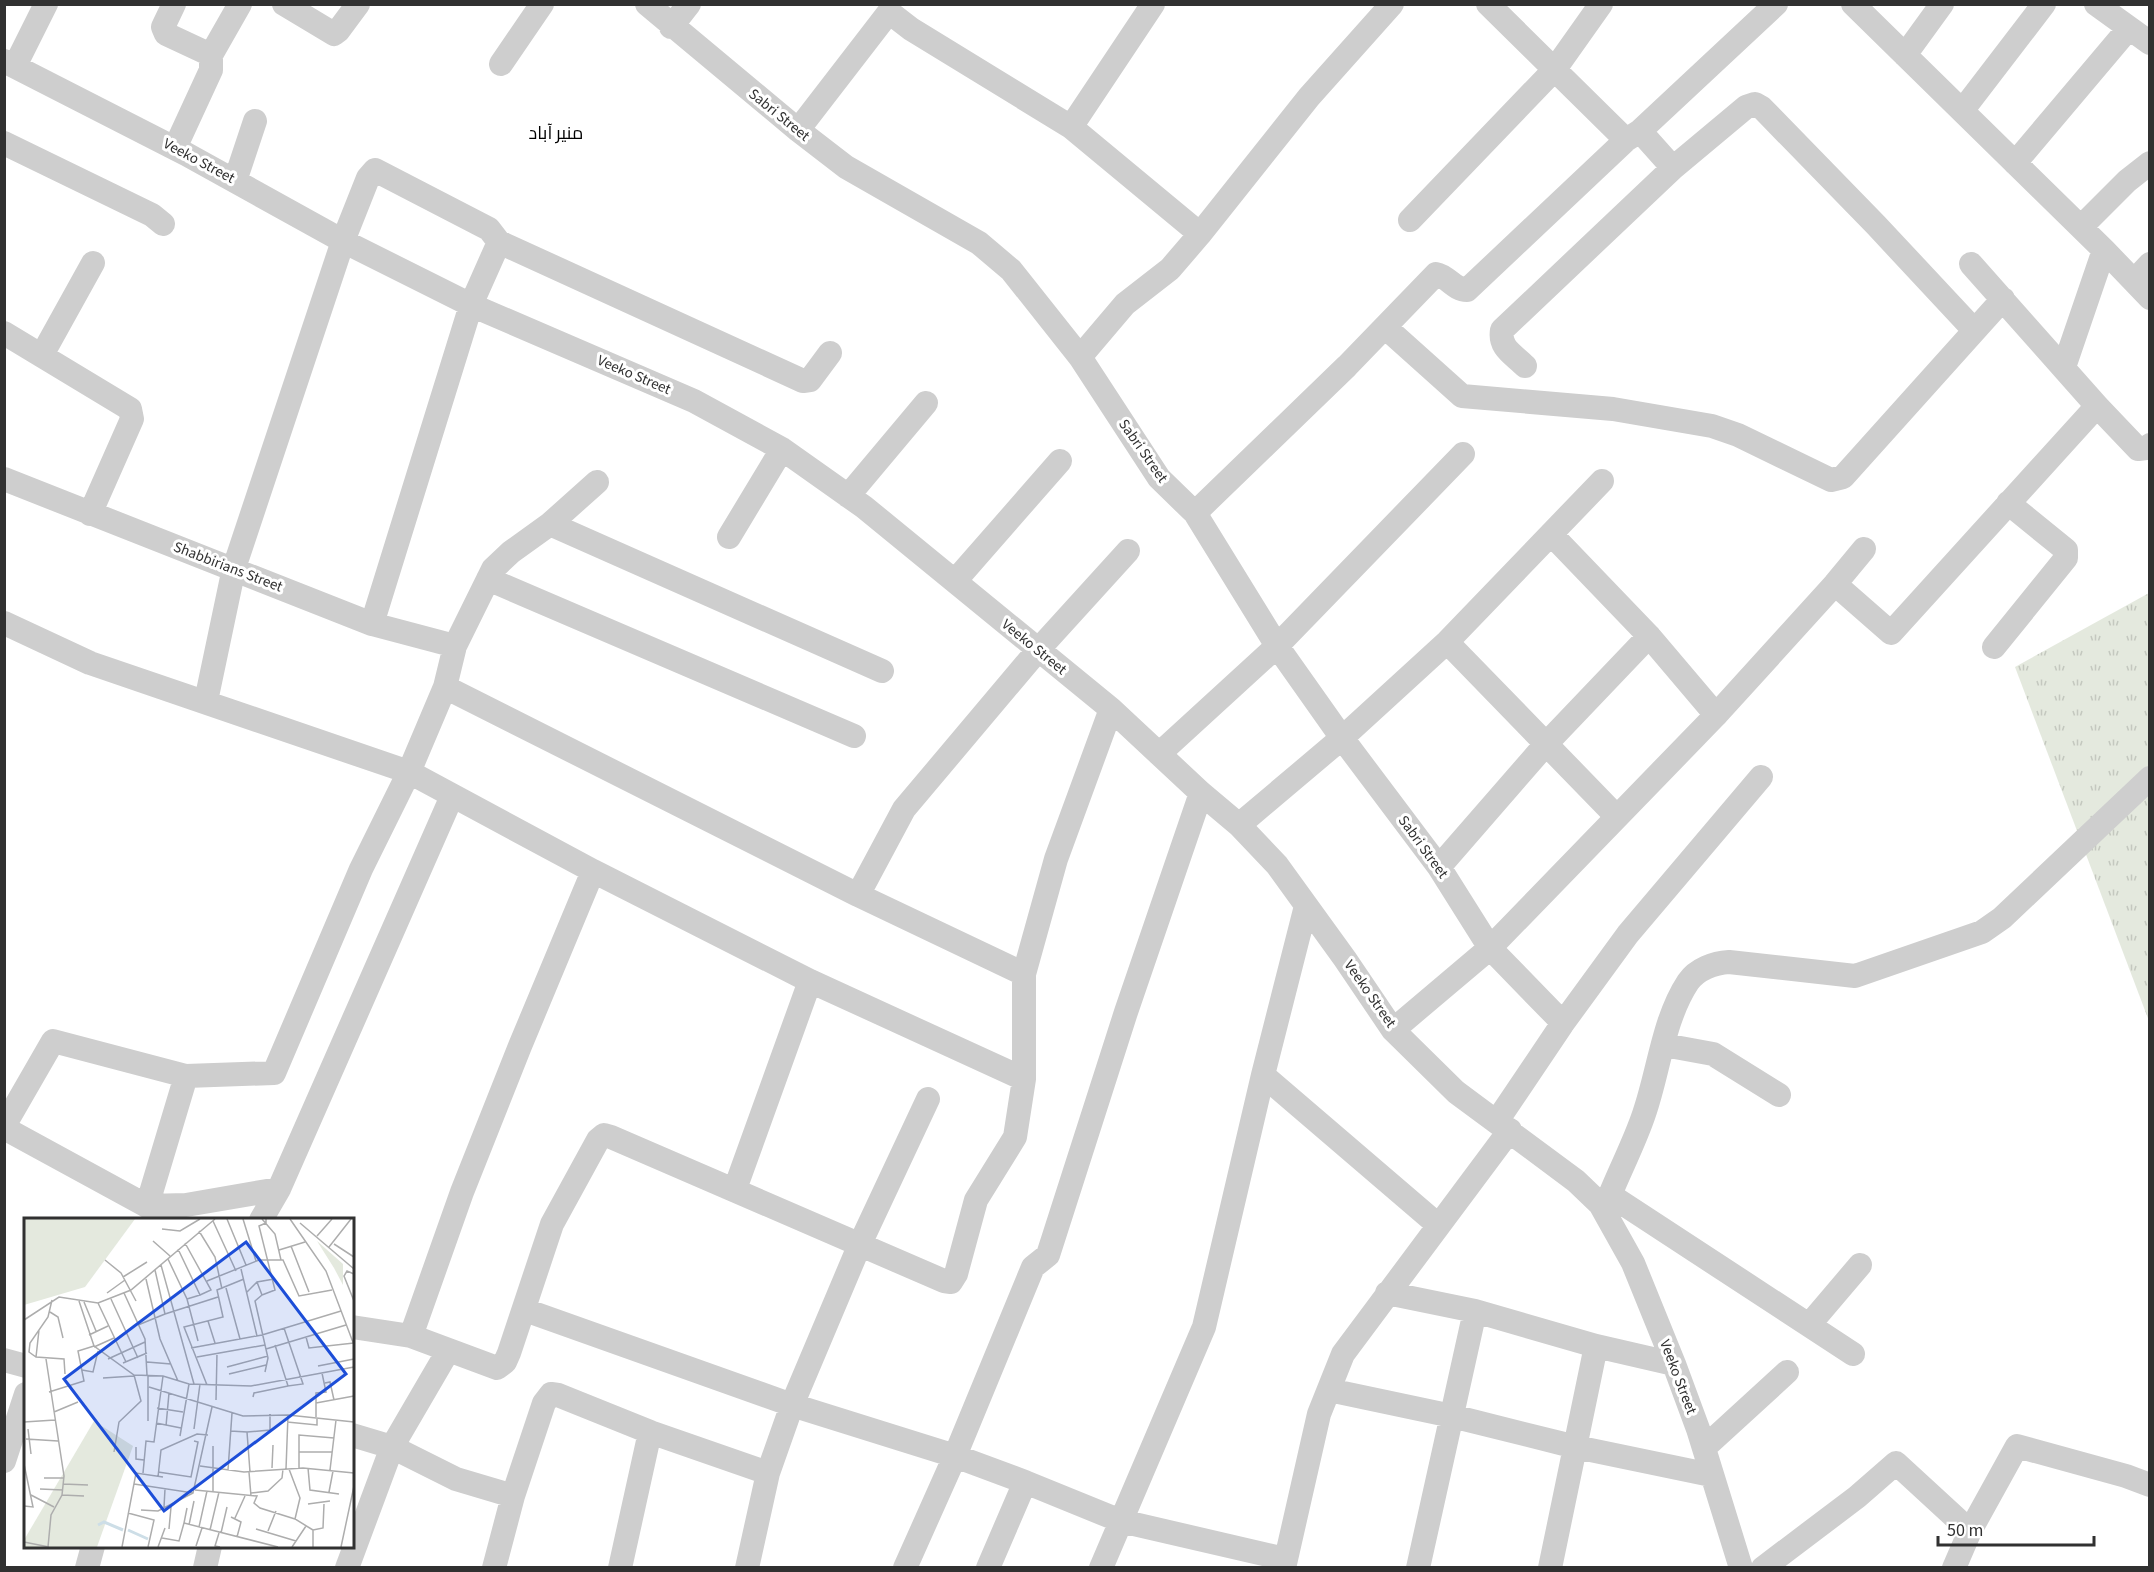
<svg xmlns="http://www.w3.org/2000/svg" width="2154" height="1572" font-family="'Source Sans 3',Cairo,sans-serif">
  <style>
    .grass { fill: url(#grass-tufts) }
    .lines { fill: none; stroke-linecap: round; stroke-linejoin: round }
    .street { stroke: #cecece; stroke-width: 24 }
    .labels { text-anchor: middle; dominant-baseline: central; stroke-width: 6; stroke-linejoin: round; paint-order: stroke }
    .street-label { font-size: 15px; fill: #313131; stroke: #fff }
    .quarter-label { font-size: 18px; fill: #000; stroke: #fff }
    .inset-river { fill: none; stroke: #cddee7; stroke-width: 3 }
    .inset-road { fill: none; stroke: #adadad; stroke-width: 1.5 }
    .view { fill: #1d4ed8; fill-opacity: 0.15; stroke: #1d4ed8; stroke-width: 3 }
    .inset-edge { fill: none; stroke: #313131; stroke-width: 3 }
  </style>
  <defs>
    <pattern id="grass-tufts" width="24" height="20" patternUnits="userSpaceOnUse" patternTransform="scale(1.5)"><rect width="24" height="20" fill="#e4e9de"/><path d="M3 7l-1-3M5 7V3M7 7l1-3M15 17l-1-3M17 17v-4M19 17l1-3" fill="none" stroke="#c4c8bf"/></pattern>
  </defs>
  <rect width="100%" height="100%" fill="#fff"/>
  <path class="grass" d="M2149,593V1021L2015,667Z"/>
  <g class="lines">
    <path class="street" d="M174,4L163,27L166,34L211,55
      M284,4L334,34L338,31L358,4
      M647,4L798,130L846,167L979,243L1011,270L1080,357L1159,478L1195,513L1277,646L1342,738L1439,867L1490,948L1563,1023
      M1153,4L1071,127L1200,234
      M1488,4L1626,140
      M1853,4L2104,250L2150,298
      M2096,4L2150,43
      M671,27L689,4
      M1905,55L1942,4
      M4,61L186,154L343,241L471,305L694,401L782,449L864,507L1111,709L1201,793L1239,825L1277,865L1345,959L1393,1030L1456,1092L1576,1181L1600,1204L1633,1263L1674,1364L1698,1429L1741,1568
      M501,64L542,4
      M15,66L46,4
      M1962,111L2044,4
      M798,130L889,12L911,29L1071,127
      M1640,131L1673,168
      M4,143L152,215L163,224
      M175,148L211,70V55L240,4
      M2015,163L2129,28
      M235,181L255,121
      M1410,220L1555,69L1601,4
      M2081,227L2127,181L2150,163
      M499,242L803,381L810,380L830,353
      M1971,264L2097,406L2138,449L2146,448L2150,445
      M2134,281L2150,264
      M1385,327L1462,396L1613,409L1712,426L1738,435L1831,480L1843,477L2003,299
      M4,333L130,409L132,419L90,514
      M42,355L93,263
      M1080,357L1125,304L1170,269L1200,234L1309,97L1392,4
      M1525,366C1513,354 1499,348 1502,330L1673,168L1746,107L1755,104L1762,108L1876,225L1974,330
      M2064,367L2104,250
      M4,479L372,624L455,646
      M848,496L926,403
      M1195,513L1347,366L1436,274C1448,276 1454,290 1467,290L1626,140L1640,131L1776,4
      M550,524L882,671
      M1551,534L1649,636L1716,715
      M729,537L782,449
      M488,579L854,736
      M955,581L1060,461
      M1835,584L1864,549
      M4,623L90,663L409,772L593,871L810,981L1024,1079
      M1447,642L1617,817
      M1994,647L2066,558V550L2008,503
      M445,687L858,895L1024,974
      M206,701L234,568L343,241L368,178L375,170L489,229L499,242L471,305L372,624
      M1159,754L1277,646L1463,454
      M1239,825L1342,738L1447,642L1602,481
      M1439,867L1546,744L1649,636
      M858,895L904,809L1038,650L1128,551
      M1393,1030L1490,948L1716,715L1835,584L1891,633L2097,406
      M1664,1045L1713,1054L1779,1095
      M1263,1075L1438,1225
      M186,1076L274,1073L361,869L409,772L445,687L455,646L493,569L511,552L550,524L597,482
      M1497,1121L1563,1023L1628,934L1761,777
      M4,1126L53,1041L186,1076L147,1206
      M4,1128L147,1206L186,1205L279,1189
      M735,1189L810,981
      M1610,1195L1853,1354
      M1600,1204L1610,1195C1621,1168 1635,1141 1644,1114C1659,1071 1663,1020 1688,982C1697,969 1714,963 1729,962L1855,976L1982,932L2002,918L2150,778
      M261,1220L279,1189L452,796
      M1387,1293L1475,1311L1596,1346L1674,1364
      M525,1310L792,1405L955,1456L1025,1482L988,1568
      M1809,1325L1860,1265
      M352,1327L411,1336L497,1368L505,1362L509,1353L552,1224L598,1140L604,1135L611,1137L944,1281L951,1282L956,1274L976,1200L1015,1137L1024,1079V974L1056,859L1111,709
      M411,1336L462,1192L520,1046L593,871
      M4,1360L26,1366
      M1329,1390L1452,1416L1576,1447L1711,1475
      M352,1435L392,1447L456,1479L513,1496
      M1704,1448L1787,1372
      M4,1461L26,1394
      M1025,1482L1121,1521L1285,1559
      M87,1568L93,1546
      M205,1568L210,1546
      M347,1568L392,1447L448,1351
      M494,1568L513,1496L544,1403L551,1394L558,1395L650,1432
      M620,1568L650,1432L768,1473
      M747,1568L768,1473L792,1405L860,1244L928,1099
      M905,1568L955,1456L1033,1267L1048,1255L1126,1012L1201,793
      M1101,1568L1204,1327L1263,1075L1306,906
      M1284,1568L1319,1414L1343,1354L1510,1130
      M1418,1568L1475,1311
      M1550,1568L1596,1346
      M1763,1568L1857,1497L1896,1463L1970,1531
      M1954,1568L1970,1531L2017,1446L2126,1476L2150,1485"/>
  </g>
  <g class="labels">
    <g class="street-label">
      <text transform="translate(779 115) rotate(39)">Sabri Street</text>
      <text transform="translate(199 161) rotate(28)">Veeko Street</text>
      <text transform="translate(634 375) rotate(23)">Veeko Street</text>
      <text transform="translate(1143 451) rotate(55)">Sabri Street</text>
      <text transform="translate(228 567) rotate(21)">Shabbirians Street</text>
      <text transform="translate(1034 647) rotate(39)">Veeko Street</text>
      <text transform="translate(1423 847) rotate(54)">Sabri Street</text>
      <text transform="translate(1370 994) rotate(55)">Veeko Street</text>
      <text transform="translate(1678 1377) rotate(69)">Veeko Street</text>
    </g>
    <g class="quarter-label">
      <text x="556" y="133">منیر آباد</text>
    </g>
  </g>
  <g transform="translate(24 1218)">
    <rect width="330" height="330" fill="#fff"/>
    <path d="M70,203L109,228L73,329H0V322Z" fill="#e4e9de"/>
    <path d="M0,1H111L61,69L0,87Z" fill="#e4e9de"/>
    <path d="M293,23L319,46V67L310,50Z" fill="#e4e9de"/>
    <path class="inset-river" d="M74,307L80,304L99,312M104,312L124,321"/>
    <path class="inset-road" d="M203,1L222,47M219,1L232,43M238,1L251,16L257,42M266,1L302,53L330,127M189,3L212,53M276,5L330,51M138,11L156,13L176,1M175,13L191,39L198,71M293,18L308,1M129,23L146,38M161,25L187,72L176,77M310,26L330,39M267,28L285,74M305,29L327,1M154,31L176,77L163,81M255,32L281,24M144,41L163,81L174,123M81,42L97,55L112,83M137,47L170,166M217,51L233,118M131,52L141,96L194,79M330,56L323,53L320,58L330,83M99,59L123,44M122,61L136,121L154,163M183,63L235,42H259L275,78L308,72M233,64L238,77L251,72L235,8L242,5V1M202,70L216,121M223,74L233,64L250,61M83,75L101,62M100,75L121,121L123,157M238,77L231,83L244,140L241,154M87,81L114,140M28,82L24,99L6,125L5,134L12,139L40,141L41,156M55,83L70,128L110,157L139,158L165,166L227,168L330,149M60,84L72,113M74,85L102,144M26,94L34,99L39,120M0,102L35,79L74,85L107,72L191,1M184,103L191,125M114,107L141,96M65,117L84,108M282,119L285,130L330,125M251,127L264,168L279,166L260,110M70,129L90,120M167,130L238,117L317,93M242,131L322,107M12,139L15,112M173,139L241,127M22,141L40,258L38,277L27,297L24,329M84,141L121,124M123,144L147,146M99,145L123,135M294,148L330,141M203,149L244,138M58,152L69,154L74,133M205,156L242,147M79,160L110,158M301,165L306,164L310,182M183,167L160,109L199,99L193,72L220,61M125,169L219,198L264,197L330,204M25,174L60,163L54,133L70,128M229,179L230,175L264,168M192,182L193,135M292,185L330,178M133,190L159,194M30,194L54,184M292,199V175L302,174L298,155M124,203V157M0,204L31,202M263,204L293,207V200M132,205L157,210M142,208L145,175M4,211L7,236M170,211L176,166M206,213L223,214L226,254M223,214L246,212V196M156,218L165,166M2,221L34,223M189,228V273M112,229V241L120,242M90,234L95,204L117,183L110,157M275,234H308M0,246L9,289L0,288M176,248L220,254L279,250L330,255M248,250L249,227M275,250V217L310,220M284,250L286,272L315,276M262,251L264,197M265,251L276,280L271,301L289,312V329M204,252L208,195M306,252L312,202M134,254L167,259L174,224L170,223M225,254L227,278M119,255L122,223L130,224L139,158M134,259L137,232L173,216L184,217M20,260H40M39,266L64,267M110,266L169,275L188,189M16,271L39,272M171,272L233,278L230,285L236,290L271,301M305,274L309,253M227,275L244,273L258,260L259,251M7,277L30,289M38,277L60,278M284,286L306,283M140,289L141,271M163,290L160,305L254,329M117,292L134,293L169,275M104,295L130,302L124,329M207,299L217,304L213,319M211,300L221,278M165,307L170,283M175,309L183,273M145,311L147,289M232,311L272,323M186,312L195,274M289,312L299,310L300,286M244,313L252,293M195,315L191,328L196,329M197,315L203,289M138,320L155,323L160,305M0,324L25,329M172,328L178,310M98,329L112,255L139,259M134,329L141,310M268,329L282,308M317,329L330,268"/>
    <path class="view" d="M222,24L322,156L140,293L40,161Z"/>
    <rect width="330" height="330" class="inset-edge"/>
  </g>
  <rect width="2154" height="1572" fill="none" stroke="#313131" stroke-width="12"/>
  <path d="M1938 1536v9h156v-9" fill="none" stroke="#313131" stroke-width="3"/>
  <text x="1947" y="1536" font-size="18" fill="#313131" stroke="#ffffff" stroke-width="4.5" paint-order="stroke">50 m</text>
</svg>
